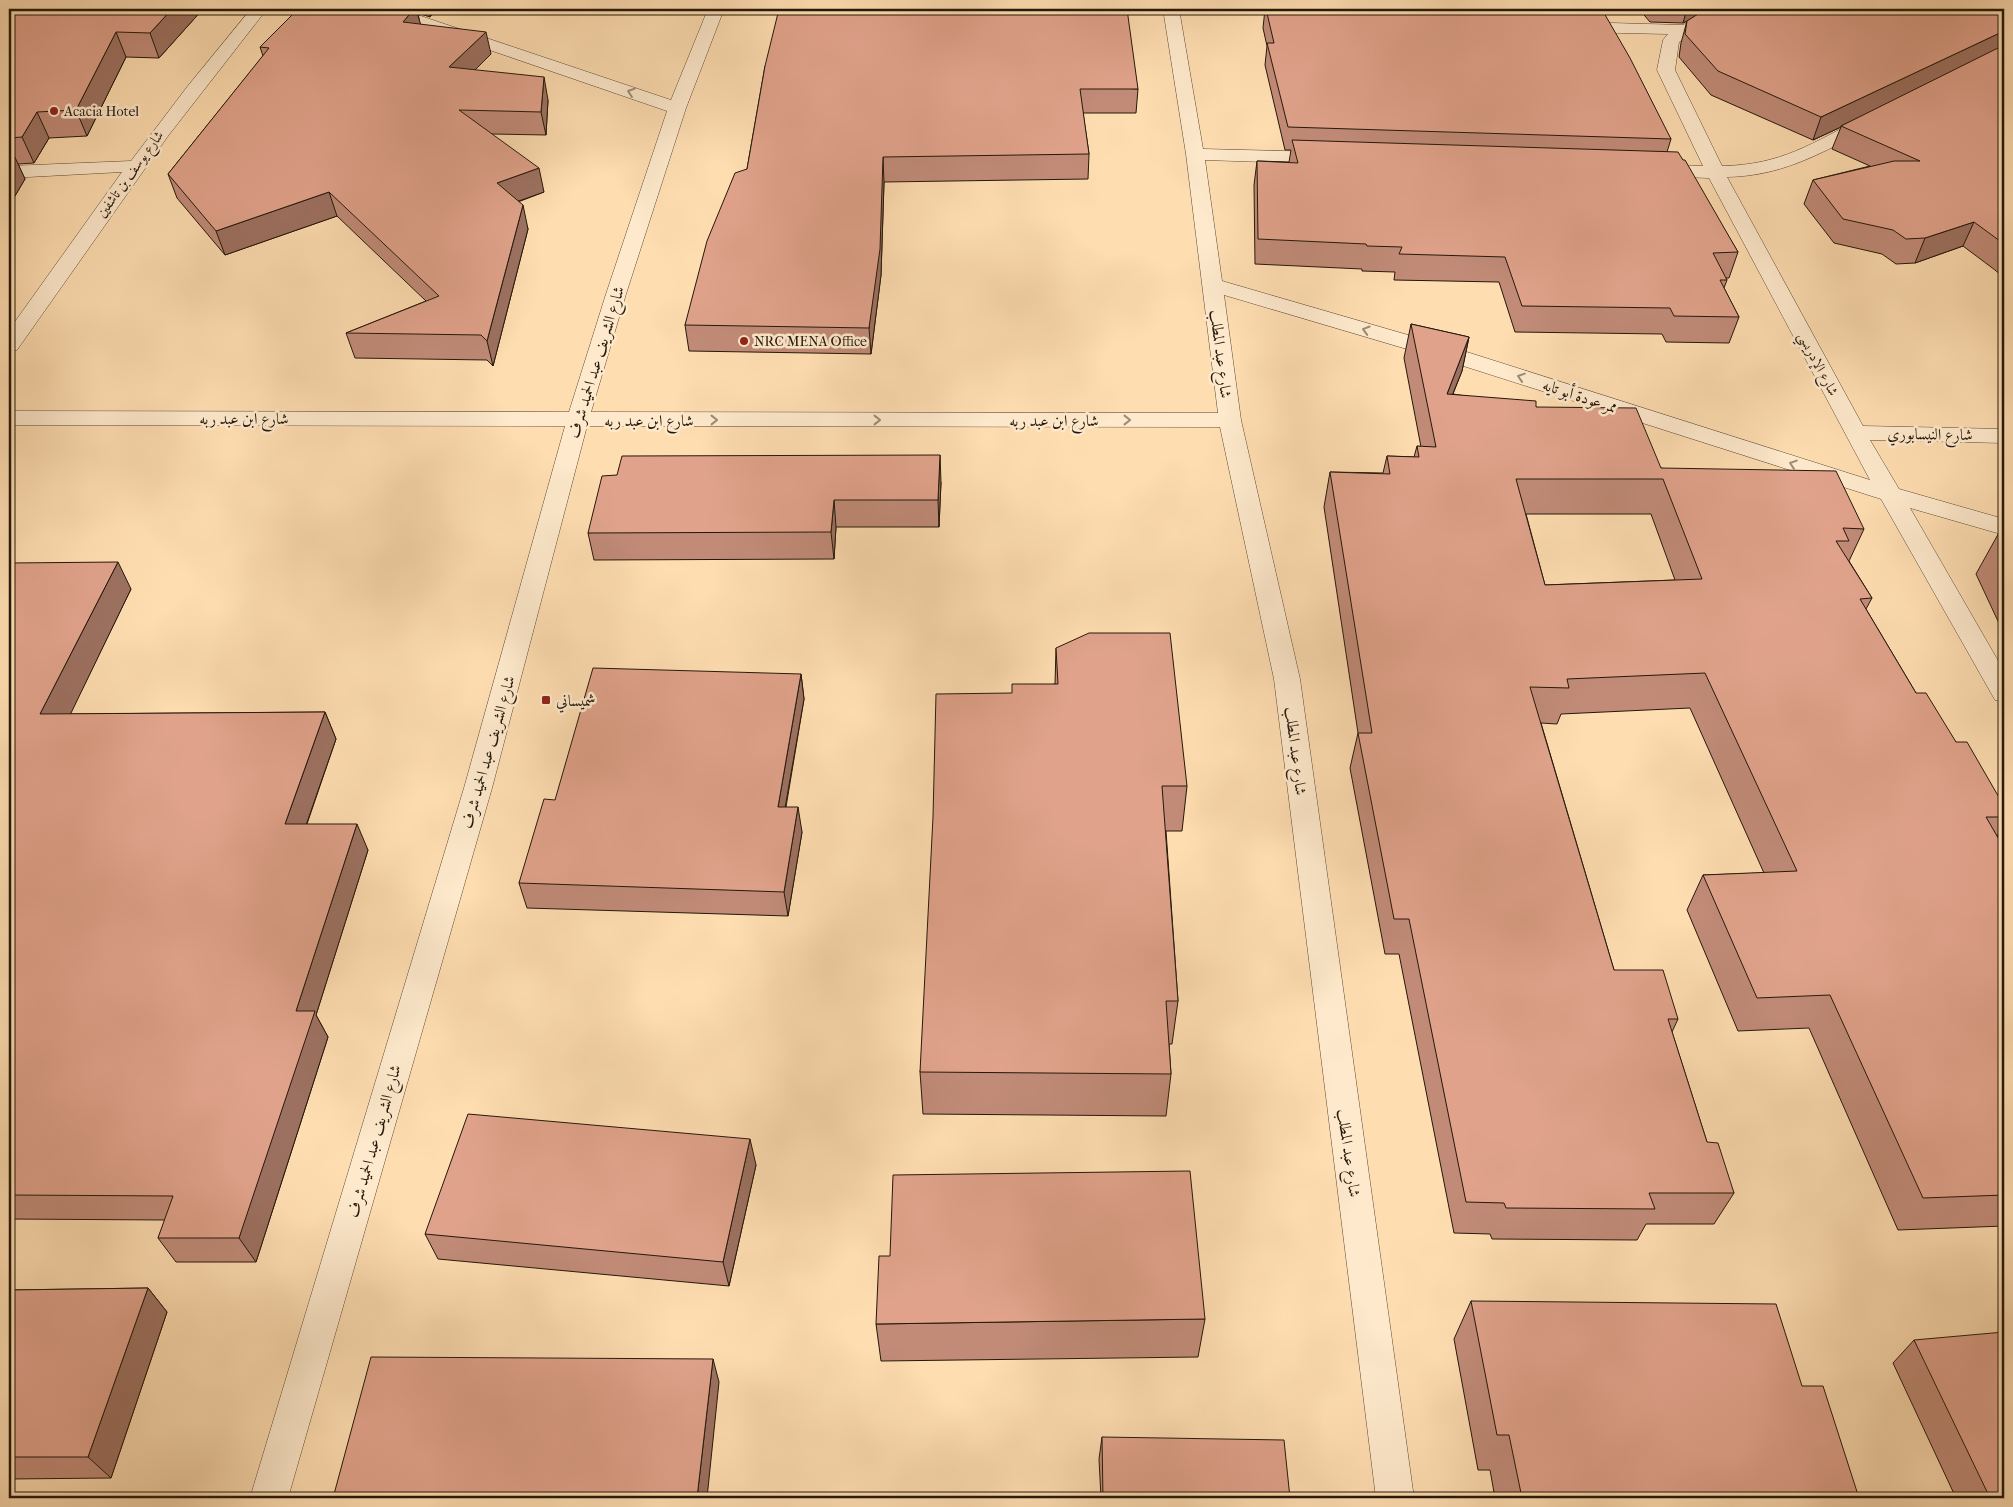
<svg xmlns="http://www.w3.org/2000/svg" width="2013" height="1507" font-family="'IM FELL French Canon',Amiri,serif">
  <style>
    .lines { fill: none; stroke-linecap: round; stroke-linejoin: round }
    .minor-casing { stroke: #5a4934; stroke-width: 1 }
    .minor { fill: #fee9cc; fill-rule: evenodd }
    .wall { fill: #c18b78; stroke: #24180a; fill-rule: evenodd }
    .shaded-wall { fill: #9d7161; stroke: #24180a }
    .building { fill: #e0a28b; stroke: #24180a; fill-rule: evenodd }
    .oneway { stroke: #9c8b75 }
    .poi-dot { fill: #8f2418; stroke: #fee9cc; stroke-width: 2 }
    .labels { text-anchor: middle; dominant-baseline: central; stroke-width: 5; stroke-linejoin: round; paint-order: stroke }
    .far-poi-label { font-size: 14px; fill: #24180a; stroke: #fee9cc; text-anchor: start }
    .far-street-label { font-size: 14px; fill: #24180a; stroke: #fee9cc }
    .street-label { font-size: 16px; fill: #24180a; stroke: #fee9cc }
    .poi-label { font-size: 16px; fill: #24180a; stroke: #fee9cc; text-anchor: start }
  </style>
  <rect width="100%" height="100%" fill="#feddb1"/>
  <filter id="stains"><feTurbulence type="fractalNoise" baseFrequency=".004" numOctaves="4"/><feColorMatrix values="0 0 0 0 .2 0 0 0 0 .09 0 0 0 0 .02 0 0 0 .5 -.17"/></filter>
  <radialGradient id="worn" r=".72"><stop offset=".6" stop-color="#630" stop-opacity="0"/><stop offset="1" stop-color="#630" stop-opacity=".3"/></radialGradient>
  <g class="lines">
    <g class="minor-casing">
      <path id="minor" d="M251,9H267L168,136L17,350L9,351V330L122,172L9,178V166L131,161L187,87Z
        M377,9H400L671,100L708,9H724L686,108L626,294L591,412L1218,413L1186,154L1163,9H1179L1203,149L1326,152L1333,154L1335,158L1333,162L1326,164L1205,160L1222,281L1470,353L1870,480L1709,178L1654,176L1647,174L1645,170L1647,166L1654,164L1703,166L1657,70L1663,40L1668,34L1575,32L1569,31L1567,27L1569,23L1575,22L1683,25L1715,9H1736L1734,12L1707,24L1679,42L1675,70L1722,166C1782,165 1812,143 1864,117L1870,116L1876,117L1879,121L1876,125C1826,150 1786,176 1727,177L1863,426L2004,429V443L1870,440L1899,489L2004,519V535L1910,508L2004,671V702L1995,700L1881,499L1454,363L1224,295L1241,420L1300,679L1414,1498H1376L1274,679L1220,427L587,426L492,788L288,1498H250L464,788L565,426L9,425V411L569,412L606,294L667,111L379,12Z"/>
    </g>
    <use href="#minor" class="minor"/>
  </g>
  <path class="wall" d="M9,9H203L159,58L126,57L87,136L49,138L34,163L18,164L25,179L9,206Z
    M298,9H437L430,17L418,13L420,24L491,54L475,70L548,100L546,135L491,134L544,192L518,202L528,229L493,366L487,360L355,358L346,333L426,301L337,216L225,255L177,198L168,174L263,56L260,47Z
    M1265,9H1593L1592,13L1671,139L1667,152L1683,160L1738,252L1729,278H1726L1727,280L1724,288L1739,317L1729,343L1666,342L1662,334L1515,332L1499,282L1394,280L1395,272L1362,271V269L1255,264L1254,185L1257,161L1289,162L1291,150H1285L1265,65L1267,46L1263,28Z
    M1639,9H1993L2004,13V278L1995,270L1963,246L1915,263L1896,264L1882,254L1834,243L1804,204L1813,180L1870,166L1832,149L1841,127L1813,140L1711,95L1679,57L1681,43L1687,21L1683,23L1650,22Z
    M765,66L1138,89L1136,113H1083L1089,154L1088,179L884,182L881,275L871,354L689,351L685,325L747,169Z
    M1411,324L1469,337L1462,371L1453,394L1536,407L1661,468L1864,529L1849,561L1872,598L1866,609L1916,693L1956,742L2004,806V826L1997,836L2004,848V1226L1898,1230L1809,1028L1738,1031L1687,910L1703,875L1764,873L1690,708L1561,714L1557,724L1541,723L1614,970L1678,1019L1672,1032L1707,1142L1734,1193L1714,1224H1646L1637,1240L1492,1239L1490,1234L1454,1233L1399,954H1385L1350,768L1358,733L1324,507L1330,472L1383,473L1387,456L1414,457L1417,446L1421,447L1404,358ZM1526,514H1651L1675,580L1545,585Z
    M941,482L939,527H836L834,559L594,560L588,533Z
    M2001,529H2004V634L1976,574Z
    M9,563L131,589L70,714L325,712L336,739L307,824L368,850L316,1015L328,1037L256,1262H176L158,1238L165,1220L9,1219Z
    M1056,648L1187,786L1182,831H1166L1178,1001L1172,1044H1169L1171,1074L1166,1116L923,1114L920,1072L1012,693L1055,684Z
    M801,674L804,699L786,807L802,832L788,916L527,908L519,883L555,800Z
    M756,1165L729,1286L438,1259L425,1234Z
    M148,1288L167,1312L111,1478L9,1479V1290Z
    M1471,1301L1802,1386L1859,1498H1495L1490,1470H1478L1454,1339Z
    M1205,1319L1198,1357L881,1361L876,1324Z
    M1914,1340L2004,1498H1956L1893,1363Z
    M1102,1437L1290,1498H1101L1099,1459Z"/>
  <path class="shaded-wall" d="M172,9H203L159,58L150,33Z
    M414,9H416L422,29L403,22Z
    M428,9H437L430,17Z
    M1687,9H1711L1683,23Z
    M2004,31V49L1841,126V127L1813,140L1821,117Z
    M116,32L126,57L87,136L76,110Z
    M486,32L491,54L455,90L449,67Z
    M544,77L548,100L546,135L541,112Z
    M37,112L49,138L34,163L22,137Z
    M13,153L25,179L9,206V160Z
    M883,157L884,182L881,275L871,354L869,328Z
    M539,168L544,192L502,207L497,183Z
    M329,192L337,216L225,255L216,231Z
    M523,205L528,229L493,366L487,341Z
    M1974,222L1963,246L1915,263L1925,238Z
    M1469,337L1462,371L1439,428L1447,394Z
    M940,455L941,482L939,527L938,500Z
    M834,500L836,527L834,559L831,532Z
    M118,562L131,589L57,742L40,714Z
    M801,674L804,699L781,831L778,807Z
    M325,712L336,739L297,851L285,824Z
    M798,807L802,832L788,916L784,892Z
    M357,824L368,850L316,1015L328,1037L256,1262L239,1238L296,1011Z
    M750,1139L756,1165L729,1286L723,1262Z
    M148,1288L167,1312L111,1478L88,1457Z
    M713,1359L719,1382L707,1498H697Z"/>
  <path class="building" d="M9,9H172L150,33L116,32L76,110L37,112L22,137L9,138Z
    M298,9H414L403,22L486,32L449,67L544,77L541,112L459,110L539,168L497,183L523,205L487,341L481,335L346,333L439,296L329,192L216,231L168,174L269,48L260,47Z
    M779,9H1127L1138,89H1080L1089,154L883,157L880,249L869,328L685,325L707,241L735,173L747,169L765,66Z
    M1266,9H1457L1604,13L1630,58L1671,139L1288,127L1267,43H1274Z
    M1706,9H1993L2004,13V31L1821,117L1718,71L1685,34L1687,21Z
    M2004,45V244L1974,222L1925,238L1906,239L1893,230L1843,219L1813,180L1894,161H1920L1841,126Z
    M1292,140L1678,152L1683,160H1685L1738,252L1713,253L1727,280H1720L1739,317L1674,316L1670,308L1522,306L1505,257L1399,254L1402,247L1367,246L1366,244L1258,239L1257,161L1298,163Z
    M9,153H13L9,160Z
    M1411,324L1469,337L1447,394L1536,401V407L1636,408L1661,468L1836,471L1864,529L1843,528L1849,541H1836L1872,598L1860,599L1916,693H1926L1956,742H1967L2004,806V817H1986L2004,848V997H2000L2004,1004V1195L1923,1198L1830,995L1757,998L1703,875L1797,871L1705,673L1567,679L1569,688L1530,687L1614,970H1663L1678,1019H1668L1707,1142L1718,1143L1734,1193H1649L1655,1209L1506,1208L1504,1203L1466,1202L1409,919H1394L1358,733H1372L1330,472L1390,474L1387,456L1419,457L1417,446L1436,447ZM1516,479H1663L1702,579L1545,585Z
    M940,455L938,500H834L831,532L588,533L602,476L617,475L622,456Z
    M2001,529H2004V536Z
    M118,562L40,714L325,712L285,824H357L296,1011H315L239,1238H158L173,1196L9,1195V563Z
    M1089,633H1170L1187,786H1162L1178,1001H1166L1171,1074L920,1072L933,817L936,694L1012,693V684H1058L1056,648Z
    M593,668L801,674L778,807H798L784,892L519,883L544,799L555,800Z
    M468,1114L750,1139L723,1262L425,1234Z
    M1190,1171L1205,1319L876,1324L879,1256H890L893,1175Z
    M148,1288L88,1457H9V1290Z
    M1471,1301L1776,1304L1802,1386H1823L1859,1498H1522L1509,1435H1497Z
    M2004,1332V1498H1990L1914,1340Z
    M371,1357L713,1359L697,1498H333Z
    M1102,1437L1284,1440L1290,1498H1103Z"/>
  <defs><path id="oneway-chevron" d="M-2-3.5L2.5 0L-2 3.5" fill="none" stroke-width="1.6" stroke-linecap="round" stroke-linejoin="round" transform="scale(1.25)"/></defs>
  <g class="oneway">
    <use href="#oneway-chevron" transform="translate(631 92) rotate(-161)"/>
    <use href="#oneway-chevron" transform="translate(1366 330) rotate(-164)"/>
    <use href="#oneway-chevron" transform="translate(1521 377) rotate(-162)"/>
    <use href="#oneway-chevron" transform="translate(714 420)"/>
    <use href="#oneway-chevron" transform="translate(877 420)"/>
    <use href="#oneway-chevron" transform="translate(1127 420)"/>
    <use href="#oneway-chevron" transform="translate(1793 464) rotate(-162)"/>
  </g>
  <g class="poi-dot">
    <circle cx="54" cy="111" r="5"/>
    <circle cx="744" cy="341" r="5"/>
    <rect x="541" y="695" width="10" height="10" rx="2.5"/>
  </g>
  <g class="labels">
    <g class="far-poi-label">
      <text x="64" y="111">Acacia Hotel</text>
      <text x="754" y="341">NRC MENA Office</text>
    </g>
    <g class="far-street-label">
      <text transform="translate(130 174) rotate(-54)">شارع يوسف بن تاشفين</text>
      <text transform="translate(1818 364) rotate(62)">شارع الإدريسي</text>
    </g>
    <g class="street-label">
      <text transform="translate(1221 354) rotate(83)">شارع عبد المطلب</text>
      <text transform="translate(596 362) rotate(-73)">شارع الشريف عبد الحميد شرف</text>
      <text transform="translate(1580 396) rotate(18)">ممر عودة أبو تايه</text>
      <text x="244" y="418">شارع ابن عبد ربه</text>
      <text x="649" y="420">شارع ابن عبد ربه</text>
      <text x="1054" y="420">شارع ابن عبد ربه</text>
      <text transform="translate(1930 434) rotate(1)">شارع النيسابوري</text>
      <text transform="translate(1296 751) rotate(83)">شارع عبد المطلب</text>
      <text transform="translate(488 752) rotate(-74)">شارع الشريف عبد الحميد شرف</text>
      <text transform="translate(374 1141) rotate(-74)">شارع الشريف عبد الحميد شرف</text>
      <text transform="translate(1349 1153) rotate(82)">شارع عبد المطلب</text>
    </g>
    <g class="poi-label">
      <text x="556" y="700">شميساني</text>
    </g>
  </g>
  <rect width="2013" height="1507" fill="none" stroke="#feddb1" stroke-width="30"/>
  <rect x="10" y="10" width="1993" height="1487" fill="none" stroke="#24180a" stroke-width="2.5"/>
  <rect x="15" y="15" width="1983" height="1477" fill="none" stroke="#24180a"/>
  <rect width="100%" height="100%" filter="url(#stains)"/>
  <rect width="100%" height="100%" fill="url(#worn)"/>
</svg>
